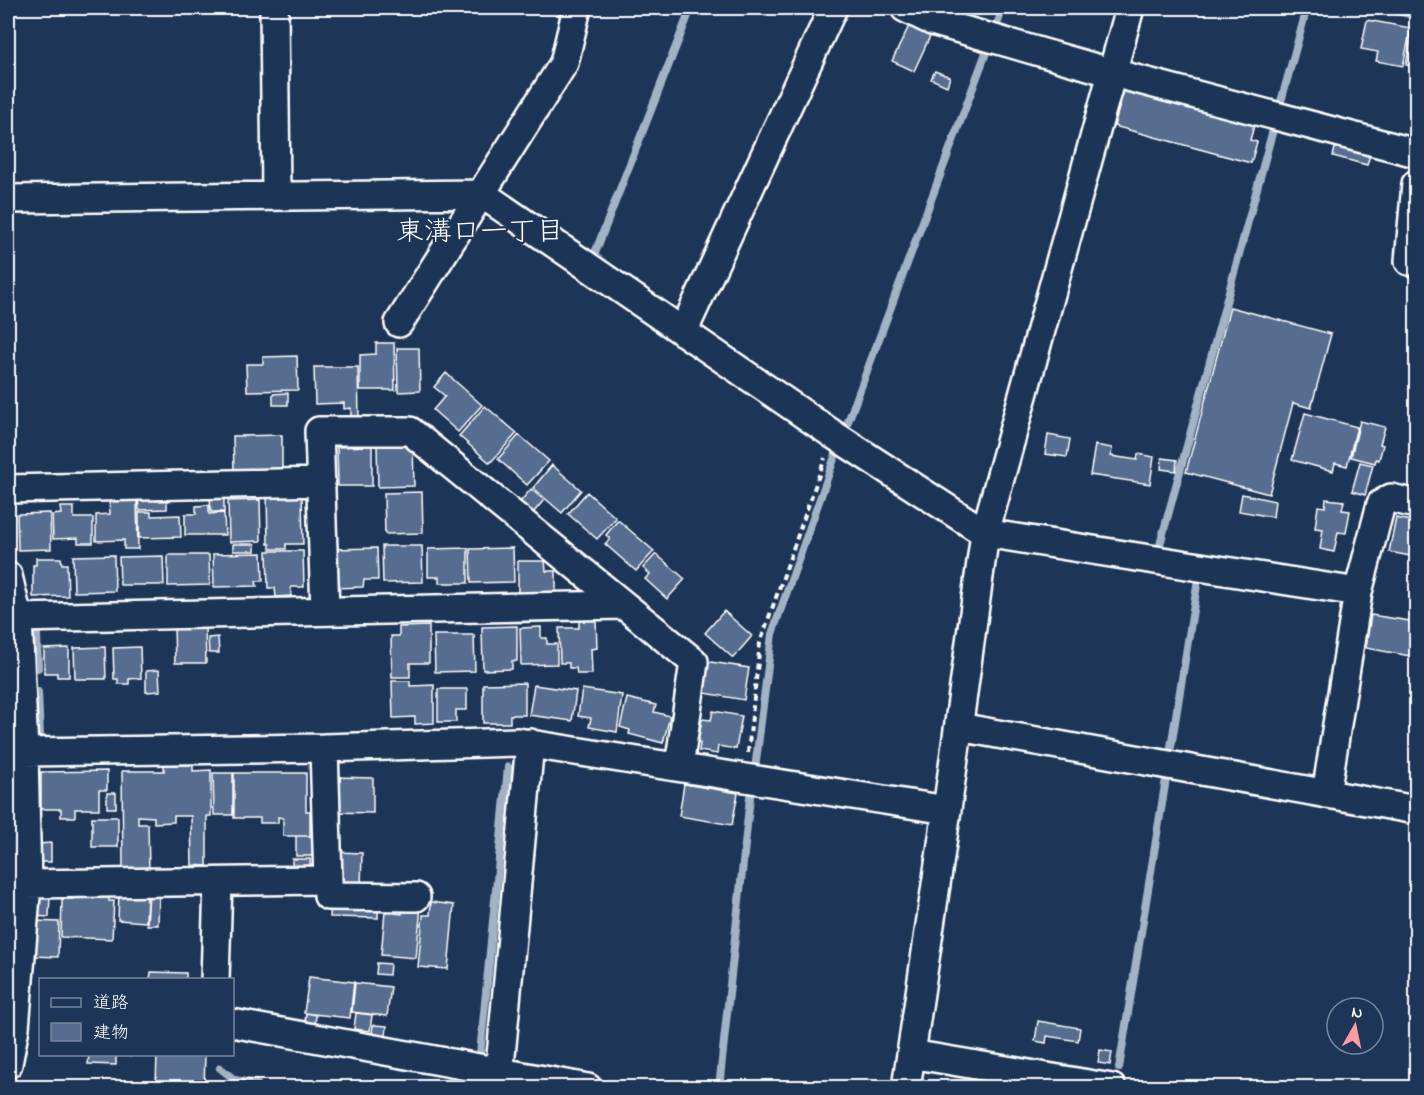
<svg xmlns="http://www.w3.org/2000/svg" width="1424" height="1095" font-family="'Indie Flower','Klee One',sans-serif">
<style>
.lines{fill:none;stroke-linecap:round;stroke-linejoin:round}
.stream{stroke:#a2b3c5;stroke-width:8}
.building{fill:#566d90;stroke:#fff;stroke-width:1.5}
.minor-casing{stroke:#fff;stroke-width:32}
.path{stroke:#fff;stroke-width:4;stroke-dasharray:6 4.5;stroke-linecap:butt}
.minor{stroke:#1d3557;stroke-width:27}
.labels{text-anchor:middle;stroke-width:4.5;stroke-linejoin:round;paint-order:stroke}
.neighbourhood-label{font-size:28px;fill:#fff;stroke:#1d3557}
</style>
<rect width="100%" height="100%" fill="#1d3557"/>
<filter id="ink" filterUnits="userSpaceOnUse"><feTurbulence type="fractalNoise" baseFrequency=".0167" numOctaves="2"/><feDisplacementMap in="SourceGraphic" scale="12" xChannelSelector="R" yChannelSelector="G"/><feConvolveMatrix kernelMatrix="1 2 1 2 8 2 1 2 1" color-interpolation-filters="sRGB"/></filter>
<g filter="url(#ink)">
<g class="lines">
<path class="stream" d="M 1385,8 L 1416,16
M 995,30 L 1003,8
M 1280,105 L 1307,8
M 595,253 L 691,8
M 846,427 L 987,50
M 1158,552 L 1274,126
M 37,634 L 38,668
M 38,692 L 40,737 L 47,744
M 1171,747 L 1198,579
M 755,769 L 772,634 L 839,445
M 479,1064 L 508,767
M 220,1068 L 235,1080 L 257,1084 L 257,1088
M 1119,1068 L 1166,779
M 478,1088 L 478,1086
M 719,1088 L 751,788"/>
</g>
<path class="building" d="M 1367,20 L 1411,28 L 1403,66 L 1376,61 L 1378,52 L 1361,49 Z
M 910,24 L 931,34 L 914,71 L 892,61 Z
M 1411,38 L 1416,39 L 1416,67 L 1406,65 Z
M 935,71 L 950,77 L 947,86 L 931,79 Z
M 1125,87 L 1255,122 L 1250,140 L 1257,142 L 1251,163 L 1114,126 Z
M 1337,141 L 1371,151 L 1367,165 L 1333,156 Z
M 1230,307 L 1331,334 L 1311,408 L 1293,403 L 1269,494 L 1186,472 Z
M 376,343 L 394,343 L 395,390 L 360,390 L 360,355 L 376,354 Z
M 397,348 L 419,348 L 420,391 L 398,392 Z
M 297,356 L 298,390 L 247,391 L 246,364 L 263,364 L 263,357 Z
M 314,367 L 358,367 L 359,419 L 351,419 L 351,408 L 344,409 L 344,403 L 315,404 Z
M 446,373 L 482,405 L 458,432 L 433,410 L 445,396 L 434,387 Z
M 288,393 L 288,405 L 273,405 L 273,394 Z
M 485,406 L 517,433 L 490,463 L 459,436 Z
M 1305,413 L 1357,427 L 1347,466 L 1335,463 L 1333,471 L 1292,460 Z
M 1360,421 L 1385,427 L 1380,444 L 1383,445 L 1379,460 L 1376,459 L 1375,463 L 1351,457 Z
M 282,435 L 282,471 L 234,472 L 233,436 Z
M 519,435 L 549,461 L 527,485 L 498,459 Z
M 1048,435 L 1070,439 L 1067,457 L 1045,454 Z
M 388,441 L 405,441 L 405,445 L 413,445 L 414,486 L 378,487 L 377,446 L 388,446 Z
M 1095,445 L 1112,448 L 1111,456 L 1137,460 L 1138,454 L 1154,457 L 1150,484 L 1090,475 Z
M 372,446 L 372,486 L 338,486 L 337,447 Z
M 1162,458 L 1177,460 L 1176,471 L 1161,469 Z
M 1360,462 L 1373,465 L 1365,495 L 1352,491 Z
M 552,465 L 581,490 L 562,513 L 533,488 Z
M 531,489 L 544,500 L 533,513 L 520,502 Z
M 422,492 L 423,533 L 385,534 L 384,493 Z
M 587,492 L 616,518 L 597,539 L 568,514 Z
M 302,494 L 303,544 L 286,544 L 286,549 L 270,549 L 270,544 L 268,544 L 267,495 Z
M 1242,494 L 1275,501 L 1273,517 L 1239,511 Z
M 138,496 L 156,496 L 156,501 L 167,500 L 167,509 L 139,510 Z
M 210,498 L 224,498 L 224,512 L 211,512 Z
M 137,499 L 138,549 L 124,549 L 124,540 L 96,541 L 96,515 L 110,514 L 109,500 Z
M 1326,499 L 1344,501 L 1342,510 L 1350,511 L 1346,533 L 1338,532 L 1334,552 L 1320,549 L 1323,529 L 1315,528 L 1318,506 L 1325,507 Z
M 260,500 L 261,541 L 229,542 L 228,501 Z
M 209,505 L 209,514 L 224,513 L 225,535 L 185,535 L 185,514 L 196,514 L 196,506 Z
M 60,507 L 74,507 L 74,518 L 93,518 L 93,543 L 78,543 L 78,538 L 53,539 L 52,515 L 61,514 Z
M 139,512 L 151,512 L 151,516 L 180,515 L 181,537 L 139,538 Z
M 50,513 L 51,549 L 18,550 L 17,514 Z
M 1396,518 L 1416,522 L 1416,557 L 1389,552 Z
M 618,520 L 654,551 L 636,571 L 605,544 L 610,539 L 606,535 Z
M 233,544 L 255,544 L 255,551 L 233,551 Z
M 382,546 L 422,546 L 423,582 L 383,583 Z
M 377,548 L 378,580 L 364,580 L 363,587 L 334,588 L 333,549 Z
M 468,548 L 468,583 L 439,583 L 439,577 L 428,577 L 428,549 Z
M 513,548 L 514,582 L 471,583 L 470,549 Z
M 267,551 L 303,551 L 304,587 L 291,587 L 291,596 L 276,597 L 275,588 L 268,588 Z
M 262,553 L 263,581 L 256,581 L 257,586 L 214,587 L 213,554 Z
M 656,554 L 685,579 L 667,599 L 645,579 L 650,574 L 643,568 Z
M 114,555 L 115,591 L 74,592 L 73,556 Z
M 168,555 L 209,555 L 210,585 L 168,586 Z
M 163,556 L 164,585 L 120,585 L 119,557 Z
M 36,558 L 61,558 L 62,564 L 67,564 L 68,596 L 33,597 L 33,565 L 36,565 Z
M 518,561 L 545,561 L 546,571 L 556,571 L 556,596 L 518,596 Z
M 724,611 L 752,636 L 733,658 L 705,633 Z
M 1371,615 L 1416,622 L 1416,657 L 1366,648 Z
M 579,620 L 596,620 L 597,648 L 591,649 L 592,674 L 577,674 L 576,668 L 569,668 L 569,663 L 560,663 L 559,628 L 579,628 Z
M 429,626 L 429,663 L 410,663 L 410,677 L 392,677 L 391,636 L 399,636 L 399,627 Z
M 517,626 L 517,661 L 512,661 L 512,669 L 483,670 L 482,627 Z
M 205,627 L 206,663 L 175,663 L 174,628 Z
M 541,627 L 541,638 L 547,638 L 547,644 L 557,644 L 557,664 L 521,665 L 520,628 Z
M 434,635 L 474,635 L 475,671 L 435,672 Z
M 218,637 L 219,653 L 209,653 L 208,638 Z
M 105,647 L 106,679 L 75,679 L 74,648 Z
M 140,647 L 141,678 L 129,679 L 129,684 L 118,684 L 118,679 L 114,679 L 113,648 Z
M 69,648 L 69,677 L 57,677 L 57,673 L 44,673 L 44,649 Z
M 704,661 L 749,668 L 744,700 L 699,692 Z
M 159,670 L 160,691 L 146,692 L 146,671 Z
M 392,681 L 410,681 L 410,686 L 434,685 L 434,723 L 415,724 L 415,717 L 393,718 Z
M 525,683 L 525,715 L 510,715 L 510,723 L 483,723 L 483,684 Z
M 534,685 L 576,691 L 572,721 L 529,715 Z
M 438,689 L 467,689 L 467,710 L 456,710 L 456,722 L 438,722 Z
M 582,689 L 622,695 L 617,732 L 589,727 L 591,718 L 578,716 Z
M 627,698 L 656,705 L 654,712 L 670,716 L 663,743 L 629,734 L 630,730 L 620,727 Z
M 713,711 L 742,716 L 736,749 L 718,746 L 717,754 L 699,751 L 700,743 L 698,743 L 702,719 L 711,720 Z
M 164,765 L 193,765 L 193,771 L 211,770 L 211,816 L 207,816 L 207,866 L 192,865 L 191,816 L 174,816 L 174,822 L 154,823 L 154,817 L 138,816 L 138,824 L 148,824 L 149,870 L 123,870 L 122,771 L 164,771 Z
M 107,771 L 107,790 L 99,790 L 99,809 L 75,809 L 75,817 L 61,817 L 61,809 L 41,809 L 41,772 Z
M 213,773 L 233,773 L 233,815 L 214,815 Z
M 234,773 L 306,773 L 306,811 L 310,811 L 310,836 L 283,836 L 283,818 L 278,817 L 278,823 L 260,823 L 260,818 L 234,818 Z
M 334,777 L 373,778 L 373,813 L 334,812 Z
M 684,784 L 738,793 L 732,825 L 679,816 Z
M 107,793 L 116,793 L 116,808 L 107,808 Z
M 92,817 L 118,817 L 118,847 L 92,847 Z
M 296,836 L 315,836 L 315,856 L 296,856 Z
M 51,843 L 51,862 L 38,862 L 38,844 Z
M 336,852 L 362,853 L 361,887 L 335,887 Z
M 292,859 L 310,859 L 310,872 L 292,872 Z
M 119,892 L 147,893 L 146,922 L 118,920 Z
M 149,893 L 159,893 L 158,925 L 147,925 Z
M 34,895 L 50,895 L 49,917 L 33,916 Z
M 74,895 L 109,897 L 109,901 L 114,901 L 112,939 L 61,937 L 62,899 L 73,899 Z
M 331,902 L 378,903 L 378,918 L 330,917 Z
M 431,902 L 454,905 L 448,969 L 418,967 L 423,915 L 430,915 Z
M 403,904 L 421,906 L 416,958 L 381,955 L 385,912 L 402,914 Z
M 33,921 L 59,922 L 58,957 L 31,956 Z
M 377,963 L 390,964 L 389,975 L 376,974 Z
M 151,972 L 186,973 L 186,980 L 150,980 Z
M 309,977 L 354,982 L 350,1018 L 304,1013 Z
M 355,983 L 391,987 L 387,1016 L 352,1012 Z
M 306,1013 L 316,1015 L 314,1033 L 304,1032 Z
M 356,1013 L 372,1015 L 370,1031 L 354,1029 Z
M 1038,1021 L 1080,1028 L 1078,1041 L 1047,1036 L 1046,1043 L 1035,1041 Z
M 373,1025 L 387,1026 L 385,1045 L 371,1043 Z
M 1100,1050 L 1112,1052 L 1110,1065 L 1098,1063 Z
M 81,1054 L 131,1054 L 131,1056 L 116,1056 L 116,1065 L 88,1064 L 89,1055 Z
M 157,1054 L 205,1054 L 204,1087 L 156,1085 Z
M 45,1081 L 78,1086 L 77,1088 L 44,1088 Z"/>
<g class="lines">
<g class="minor-casing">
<path id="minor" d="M 274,8 L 276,195
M 905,8 L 932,21 L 1113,73 L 1416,153
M 8,199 L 482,194 L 834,435 L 985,533 L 1358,592
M 1409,261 L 1416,184
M 399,323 L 564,63 L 577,8
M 683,332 L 833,8
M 8,489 L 321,482
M 8,576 L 18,618 L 24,752 L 27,884 L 15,1028 L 8,1064
M 325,611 L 319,431 L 410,431 L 694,662 L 679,767
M 18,618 L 623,605
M 959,727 L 1416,810
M 8,748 L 24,752 L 324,748 L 518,742 L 947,810
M 1326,794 L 1358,592 L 1381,504 L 1391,498 L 1416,504
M 328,880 L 328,896 L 416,897
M 27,884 L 328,880 L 324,748
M 215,980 L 218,882
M 232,1023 L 588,1088
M 911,1054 L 1112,1088
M 498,1088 L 530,743
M 906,1088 L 947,810 L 985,533 L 1130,8"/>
</g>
<path class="path" d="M 748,753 L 760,643 L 825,458"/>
<use href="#minor" class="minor"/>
</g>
</g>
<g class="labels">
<g class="neighbourhood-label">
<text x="480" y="240">東溝口一丁目</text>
</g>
</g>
<rect width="1424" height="1095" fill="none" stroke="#1d3557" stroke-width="30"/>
<rect x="15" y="15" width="1394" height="1065" fill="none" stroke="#fff" stroke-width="2" filter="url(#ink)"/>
<rect x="39" y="978" width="195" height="78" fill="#1d3557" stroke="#77869a" stroke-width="1.5"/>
<rect x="51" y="998" width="30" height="9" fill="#1d3557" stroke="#77869a" stroke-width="1.5"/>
<text x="93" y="1008" font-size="18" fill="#ffffff">道路</text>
<rect x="51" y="1023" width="30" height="18" fill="#566d90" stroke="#77869a" stroke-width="1.5"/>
<text x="93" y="1038" font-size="18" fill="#ffffff">建物</text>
<g transform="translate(1355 1026) rotate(9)"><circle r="28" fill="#1d3557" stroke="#77869a" stroke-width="1.5"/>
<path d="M0-4.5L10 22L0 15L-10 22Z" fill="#ff9aa2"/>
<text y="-9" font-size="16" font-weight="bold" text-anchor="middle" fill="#ffffff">N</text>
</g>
</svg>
